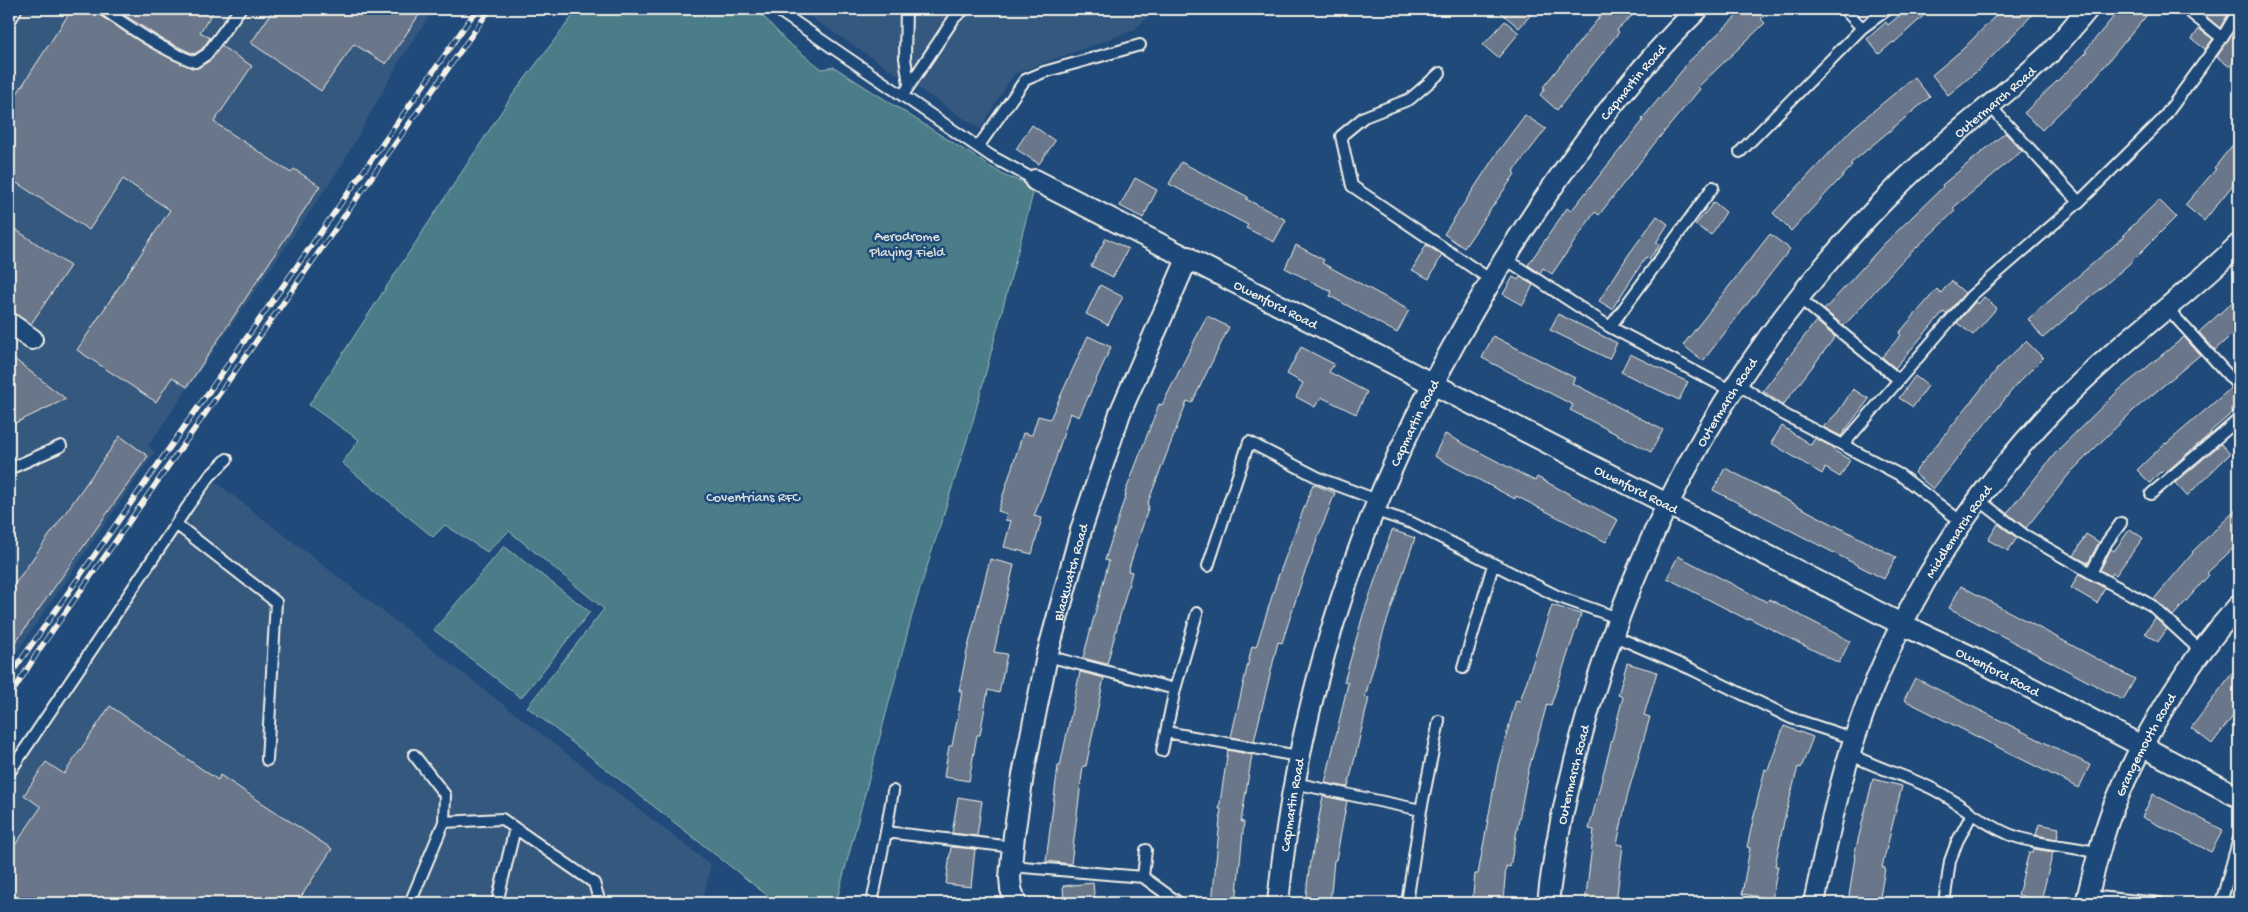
<svg xmlns="http://www.w3.org/2000/svg" width="2248" height="912" font-family="'Gochi Hand',sans-serif">
<style>
.built{fill:#36587f}
.green{fill:#4c7d88;stroke:#a0b7b8}
.building{fill:#6b778a;stroke:#f4f1e8}
.lines{fill:none;stroke-linecap:round;stroke-linejoin:round}
.lane-casing{stroke:#f4f1e8;stroke-width:14}
.street-casing{stroke:#f4f1e8;stroke-width:24}
.lane{stroke:#1f4a7a;stroke-width:10}
.street{stroke:#1f4a7a;stroke-width:20}
.rail-casing{stroke:#f4f1e8;stroke-width:5.5}
.rail{stroke:#1f4a7a;stroke-width:4;stroke-dasharray:11;stroke-linecap:butt}
.labels{text-anchor:middle;stroke-width:5;stroke-linejoin:round;paint-order:stroke}
.street-label{font-size:14px;fill:#f4f1e8;stroke:#1f4a7a}
.park-label{font-size:14px;fill:#dbe0da;stroke:#1f4a7a}
</style>
<rect width="100%" height="100%" fill="#1f4a7a"/>
<filter id="ink" filterUnits="userSpaceOnUse"><feTurbulence type="fractalNoise" baseFrequency=".02" numOctaves="2"/><feDisplacementMap in="SourceGraphic" scale="10" xChannelSelector="R" yChannelSelector="G"/><feConvolveMatrix kernelMatrix="1 2 1 2 8 2 1 2 1" color-interpolation-filters="sRGB"/></filter>
<g filter="url(#ink)">
<path class="built" d="M 9,9 L 434,9 L 399,62 L 340,168 L 148,446 L 155,452 L 9,663 Z
M 798,9 L 1156,9 L 1134,30 L 1014,74 L 980,129 Z
M 209,477 L 711,865 L 702,903 L 9,903 L 9,771 Z
M 2239,837 L 2239,903 L 2214,903 L 2229,861 Z"/>
<path class="green" d="M 578,9 L 751,9 L 765,18 L 786,41 L 822,69 L 834,67 L 1005,176 L 1035,186 L 973,421 L 914,608 L 836,903 L 777,903 L 527,707 L 604,609 L 509,531 L 487,552 L 445,525 L 433,537 L 342,463 L 359,440 L 309,405 L 511,97 Z
M 504,546 L 590,612 L 521,698 L 434,630 Z"/>
<path class="building" d="M 72,9 L 96,9 L 99,15 L 144,44 L 192,68 L 198,68 L 211,60 L 221,46 L 252,66 L 214,122 L 291,173 L 294,169 L 320,186 L 187,387 L 172,377 L 156,402 L 77,350 L 170,210 L 123,179 L 89,230 L 9,178 L 9,106 Z
M 115,9 L 215,9 L 200,32 L 210,38 L 202,49 L 194,54 L 162,39 Z
M 274,9 L 423,9 L 386,64 L 354,44 L 321,91 L 251,43 Z
M 1497,9 L 1536,9 L 1519,28 Z
M 1606,9 L 1639,9 L 1617,30 L 1619,32 L 1557,110 L 1540,95 L 1545,88 L 1543,87 Z
M 1744,9 L 1772,9 L 1761,19 L 1765,23 L 1698,87 L 1700,89 L 1654,144 L 1599,215 L 1595,212 L 1552,274 L 1543,268 L 1540,273 L 1528,265 L 1567,208 L 1571,211 L 1643,121 L 1642,119 L 1685,67 L 1684,66 Z
M 1907,9 L 1931,9 L 1894,43 L 1893,42 L 1879,54 L 1867,39 L 1886,22 L 1888,25 Z
M 2002,9 L 2038,9 L 1981,68 L 1948,95 L 1932,75 L 1964,48 Z
M 2120,9 L 2152,9 L 2092,81 L 2042,130 L 2024,113 L 2087,52 L 2085,51 Z
M 2213,9 L 2231,9 L 2220,28 L 2207,17 Z
M 1505,21 L 1519,33 L 1498,58 L 1483,45 Z
M 2239,22 L 2239,51 L 2230,67 L 2217,57 Z
M 2199,29 L 2213,39 L 2205,49 L 2192,39 Z
M 1914,77 L 1930,97 L 1850,164 L 1852,166 L 1791,231 L 1773,213 L 1853,128 Z
M 1525,115 L 1546,129 L 1513,172 L 1515,174 L 1464,248 L 1444,234 L 1499,150 Z
M 1032,125 L 1055,141 L 1039,164 L 1016,149 Z
M 2005,133 L 2022,151 L 1953,208 L 1955,211 L 1898,265 L 1844,326 L 1824,310 L 1884,244 L 1943,187 L 1942,185 Z
M 2239,137 L 2239,177 L 2204,221 L 2185,205 L 2216,169 L 2214,168 Z
M 1181,162 L 1248,197 L 1246,199 L 1286,220 L 1274,242 L 1246,228 L 1248,225 L 1169,184 Z
M 1135,178 L 1157,190 L 1143,218 L 1120,206 Z
M 2159,200 L 2176,217 L 2128,265 L 2043,338 L 2028,319 L 2125,236 L 2123,235 Z
M 1714,202 L 1726,212 L 1711,235 L 1695,225 Z
M 1657,216 L 1668,224 L 1656,243 L 1660,245 L 1649,259 L 1646,257 L 1612,309 L 1599,301 L 1629,254 Z
M 9,225 L 70,266 L 31,324 L 9,310 Z
M 1770,234 L 1790,249 L 1703,361 L 1683,345 Z
M 1106,238 L 1128,249 L 1113,277 L 1091,266 Z
M 1296,245 L 1324,260 L 1322,263 L 1409,310 L 1397,333 L 1330,296 L 1332,292 L 1285,268 Z
M 1426,245 L 1442,255 L 1429,279 L 1412,270 Z
M 1513,277 L 1518,280 L 1520,277 L 1533,285 L 1523,305 L 1503,294 Z
M 1951,281 L 1965,293 L 1946,314 L 1943,312 L 1895,368 L 1882,357 L 1901,335 L 1899,333 L 1937,289 L 1941,293 Z
M 1100,285 L 1123,297 L 1108,325 L 1086,314 Z
M 2239,296 L 2239,328 L 2215,350 L 2199,332 Z
M 1984,297 L 1997,308 L 1973,335 L 1957,323 L 1975,302 L 1978,304 Z
M 1558,314 L 1617,343 L 1609,359 L 1550,330 Z
M 1207,316 L 1229,327 L 1192,403 L 1187,401 L 1147,505 L 1149,506 L 1128,571 L 1132,572 L 1107,664 L 1083,658 L 1109,561 L 1105,560 L 1126,494 L 1125,493 L 1159,404 L 1162,405 Z
M 1816,321 L 1835,337 L 1783,405 L 1763,391 Z
M 1088,336 L 1111,347 L 1079,417 L 1070,413 L 1055,461 L 1034,516 L 1042,518 L 1032,554 L 1004,547 L 1011,521 L 1005,520 L 1007,514 L 998,511 L 1023,433 L 1032,435 L 1038,416 L 1050,419 Z
M 1493,336 L 1575,378 L 1572,383 L 1663,430 L 1651,452 L 1570,410 L 1573,405 L 1482,358 Z
M 2184,337 L 2200,355 L 2134,410 L 2103,440 L 2070,473 L 2026,528 L 2007,513 L 2058,450 L 2119,390 Z
M 2026,341 L 2043,358 L 2017,384 L 1933,489 L 1914,473 L 1998,368 Z
M 1301,347 L 1334,364 L 1329,372 L 1367,392 L 1356,414 L 1321,397 L 1315,407 L 1296,397 L 1303,383 L 1287,374 Z
M 1630,354 L 1688,382 L 1679,400 L 1621,372 Z
M 9,355 L 66,399 L 9,426 Z
M 1915,376 L 1928,386 L 1913,407 L 1899,398 Z
M 2231,388 L 2239,394 L 2239,402 L 2231,409 L 2233,412 L 2210,432 L 2211,433 L 2166,472 L 2164,470 L 2161,473 L 2160,472 L 2150,483 L 2137,470 L 2165,443 L 2166,444 Z
M 1853,389 L 1869,399 L 1841,436 L 1823,427 L 1838,412 Z
M 1782,426 L 1811,445 L 1815,438 L 1834,448 L 1833,450 L 1850,460 L 1840,477 L 1825,468 L 1822,474 L 1771,443 Z
M 1445,434 L 1535,481 L 1537,477 L 1618,520 L 1606,542 L 1516,496 L 1515,499 L 1434,456 Z
M 120,436 L 148,456 L 9,651 L 9,592 Z
M 2221,444 L 2230,454 L 2187,496 L 2175,483 Z
M 1725,468 L 1896,557 L 1884,579 L 1713,490 Z
M 1313,484 L 1335,493 L 1303,577 L 1282,643 L 1278,642 L 1254,741 L 1231,737 L 1252,646 L 1256,647 L 1278,577 Z
M 2239,507 L 2239,543 L 2207,573 L 2209,575 L 2173,616 L 2154,599 L 2193,553 L 2192,552 Z
M 1998,524 L 2017,538 L 2008,551 L 1988,540 Z
M 2130,529 L 2143,538 L 2126,561 L 2116,575 L 2113,573 L 2111,576 L 2100,570 L 2111,549 L 2114,551 Z
M 1392,530 L 1415,538 L 1384,630 L 1365,697 L 1369,698 L 1348,787 L 1325,783 L 1348,683 L 1344,682 L 1363,615 Z
M 2086,534 L 2099,542 L 2088,563 L 2074,556 Z
M 1678,556 L 1767,602 L 1769,599 L 1850,641 L 1839,663 L 1749,618 L 1748,620 L 1667,578 Z
M 990,559 L 1014,565 L 994,652 L 1007,654 L 999,693 L 988,690 L 980,735 L 977,735 L 969,781 L 944,777 L 949,746 L 952,746 L 958,715 L 962,691 L 959,691 L 967,651 Z
M 2079,574 L 2105,588 L 2097,603 L 2071,588 Z
M 1961,586 L 2135,679 L 2123,700 L 1949,608 Z
M 1552,605 L 1581,614 L 1551,705 L 1547,704 L 1528,772 L 1510,867 L 1506,866 L 1503,903 L 1472,903 L 1475,874 L 1478,874 L 1498,765 L 1516,700 L 1520,701 Z
M 2155,618 L 2167,629 L 2158,642 L 2145,633 Z
M 1627,663 L 1657,672 L 1644,715 L 1650,717 L 1628,793 L 1617,844 L 1623,845 L 1616,903 L 1585,903 L 1594,830 L 1589,829 L 1623,697 L 1618,695 Z
M 2239,664 L 2239,708 L 2212,744 L 2191,728 Z
M 1080,672 L 1104,678 L 1086,766 L 1083,766 L 1071,864 L 1046,861 L 1058,766 L 1060,766 Z
M 1915,678 L 2090,765 L 2079,788 L 1904,700 Z
M 110,706 L 218,780 L 220,775 L 332,849 L 297,903 L 9,903 L 9,854 L 41,807 L 24,795 L 46,762 L 64,774 Z
M 1784,726 L 1813,737 L 1801,768 L 1798,767 L 1784,821 L 1775,866 L 1778,866 L 1772,899 L 1742,894 L 1750,848 L 1747,847 L 1757,802 L 1765,769 L 1768,770 Z
M 1228,750 L 1252,755 L 1241,822 L 1244,822 L 1236,903 L 1212,903 L 1221,809 L 1219,809 Z
M 1873,779 L 1902,786 L 1882,867 L 1885,868 L 1879,903 L 1848,903 L 1855,856 L 1854,856 Z
M 2153,794 L 2223,830 L 2211,852 L 2142,817 Z
M 1323,796 L 1347,801 L 1336,860 L 1334,860 L 1330,903 L 1305,903 L 1310,861 L 1311,861 Z
M 958,797 L 982,801 L 977,836 L 952,833 Z
M 2039,824 L 2059,828 L 2057,839 L 2036,835 Z
M 951,847 L 975,849 L 971,887 L 946,884 Z
M 2034,849 L 2053,852 L 2041,901 L 2018,895 L 2029,852 L 2033,852 Z
M 1093,883 L 1095,903 L 1064,903 L 1063,886 Z"/>
<g class="lines">
<g class="lane-casing">
<path id="lane" d="M 103,9 C 132,29 162,50 195,62 L 207,54 L 240,9
M 776,9 L 991,156 L 1035,180
M 906,9 L 905,58 L 909,84
M 1844,9 L 1862,28
M 2186,9 L 2222,38 L 2239,9
M 1440,73 L 1410,99 L 1364,117 L 1341,136 L 1352,186 L 1491,280
M 903,95 L 955,17 L 965,9
M 1990,106 L 2079,202
M 978,147 L 1025,80 L 1044,72 L 1140,45
M 1740,152 L 1862,28 L 1888,9
M 1713,187 L 1610,327 L 1732,391
M 1504,258 L 1610,327
M 1799,298 L 1899,380
M 2168,309 L 2239,387
M 1737,383 L 1783,414 L 1843,445
M 9,469 L 61,446
M 2151,494 L 2239,419
M 1979,500 L 2023,534 L 2091,573
M 1373,510 L 1412,523 L 1559,597 L 1618,618
M 1963,523 L 1900,475 L 1843,445 L 1971,296 L 2079,202 L 2162,120 L 2222,38
M 2121,523 L 2107,542 L 2091,573 L 2151,605 L 2202,652
M 176,524 L 276,602 L 267,760
M 1208,566 L 1249,442 L 1321,479 L 1377,500
M 1612,635 L 1691,669 L 1791,718 L 1855,739
M 1047,656 L 1175,689 L 1197,613
M 1463,668 L 1493,565
M 1166,732 L 1298,756
M 1162,751 L 1175,689
M 1850,754 C 1878,769 1908,776 1935,790 C 1961,804 1983,824 2011,835 C 2039,846 2069,845 2098,853
M 9,773 L 188,506 L 209,477 L 227,459
M 1294,783 L 1421,810 L 1407,903
M 1421,810 L 1439,721
M 444,822 L 502,819 L 594,883 L 600,903
M 886,832 L 893,791
M 1011,866 L 1143,877 L 1146,850
M 1143,877 L 1179,903
M 2088,896 L 2159,903
M 410,903 L 444,822 L 445,795 L 414,755
M 497,903 L 515,828
M 872,903 L 886,832 L 1013,847
M 1944,903 L 1950,861 L 1957,842 L 1972,814
M 2221,903 L 2239,838"/>
</g>
<g class="street-casing">
<g id="street">
<path d="M 9,13 L 11,9"/>
<path id="s1" d="M 1035,180 L 1901,624 L 1970,656 L 2239,797"/>
<path d="M 9,323 L 32,339"/>
<path id="s2" d="M 1016,903 L 1011,889 L 1010,877 L 1014,835 L 1023,775 L 1047,656 L 1082,527 L 1120,413 L 1188,257"/>
<path id="s3" d="M 1278,903 C 1302,644 1394,420 1540,205 C 1587,136 1638,67 1698,9"/>
<path id="s4" d="M 1548,903 C 1554,846 1567,790 1582,734 C 1639,520 1742,342 1899,185 C 1946,138 2001,99 2049,54 C 2063,40 2075,24 2088,9"/>
<path id="s5" d="M 1814,903 C 1826,846 1837,790 1856,734 C 1897,611 1970,495 2060,403 C 2116,345 2182,300 2239,244"/>
<path id="s6" d="M 2086,903 C 2094,871 2101,839 2113,808 C 2143,735 2187,663 2239,605"/>
</g>
</g>
<use href="#lane" class="lane"/>
<use href="#street" class="street"/>
<g class="rail-casing">
<path id="rail" d="M 9,677 L 477,9
M 9,698 L 41,647 L 490,9"/>
</g>
<use href="#rail" class="rail"/>
</g>
</g>
<g class="labels">
<g class="street-label">
<text dy="5" stroke="none"><textPath href="#s3" startOffset="908">Capmartin Road</textPath></text>
<text dy="5" stroke="none"><textPath href="#s4" startOffset="941">Outermarch Road</textPath></text>
<text dy="5" stroke="none"><textPath href="#s1" startOffset="271">Owenford Road</textPath></text>
<text dy="5" stroke="none"><textPath href="#s4" startOffset="536">Outermarch Road</textPath></text>
<text dy="5" stroke="none"><textPath href="#s3" startOffset="502">Capmartin Road</textPath></text>
<text dy="5" stroke="none"><textPath href="#s1" startOffset="676">Owenford Road</textPath></text>
<text dy="5" stroke="none"><textPath href="#s5" startOffset="402">Middlemarch Road</textPath></text>
<text dy="5" stroke="none"><textPath href="#s2" startOffset="338">Blackwatch Road</textPath></text>
<text dy="5" stroke="none"><textPath href="#s1" startOffset="1081">Owenford Road</textPath></text>
<text dy="5" stroke="none"><textPath href="#s6" startOffset="170">Grangemouth Road</textPath></text>
<text dy="5" stroke="none"><textPath href="#s4" startOffset="131">Outermarch Road</textPath></text>
<text dy="5" stroke="none"><textPath href="#s3" startOffset="99">Capmartin Road</textPath></text>
</g>
<g class="park-label">
<text x="907" y="240">Aerodrome<tspan x="907" dy="16">Playing Field</tspan></text>
<text x="753" y="501">Coventrians RFC</text>
</g>
</g>
<rect width="2248" height="912" fill="none" stroke="#1f4a7a" stroke-width="30"/>
<rect x="15" y="15" width="2218" height="882" fill="none" stroke="#f4f1e8" stroke-width="2" filter="url(#ink)"/>
</svg>
